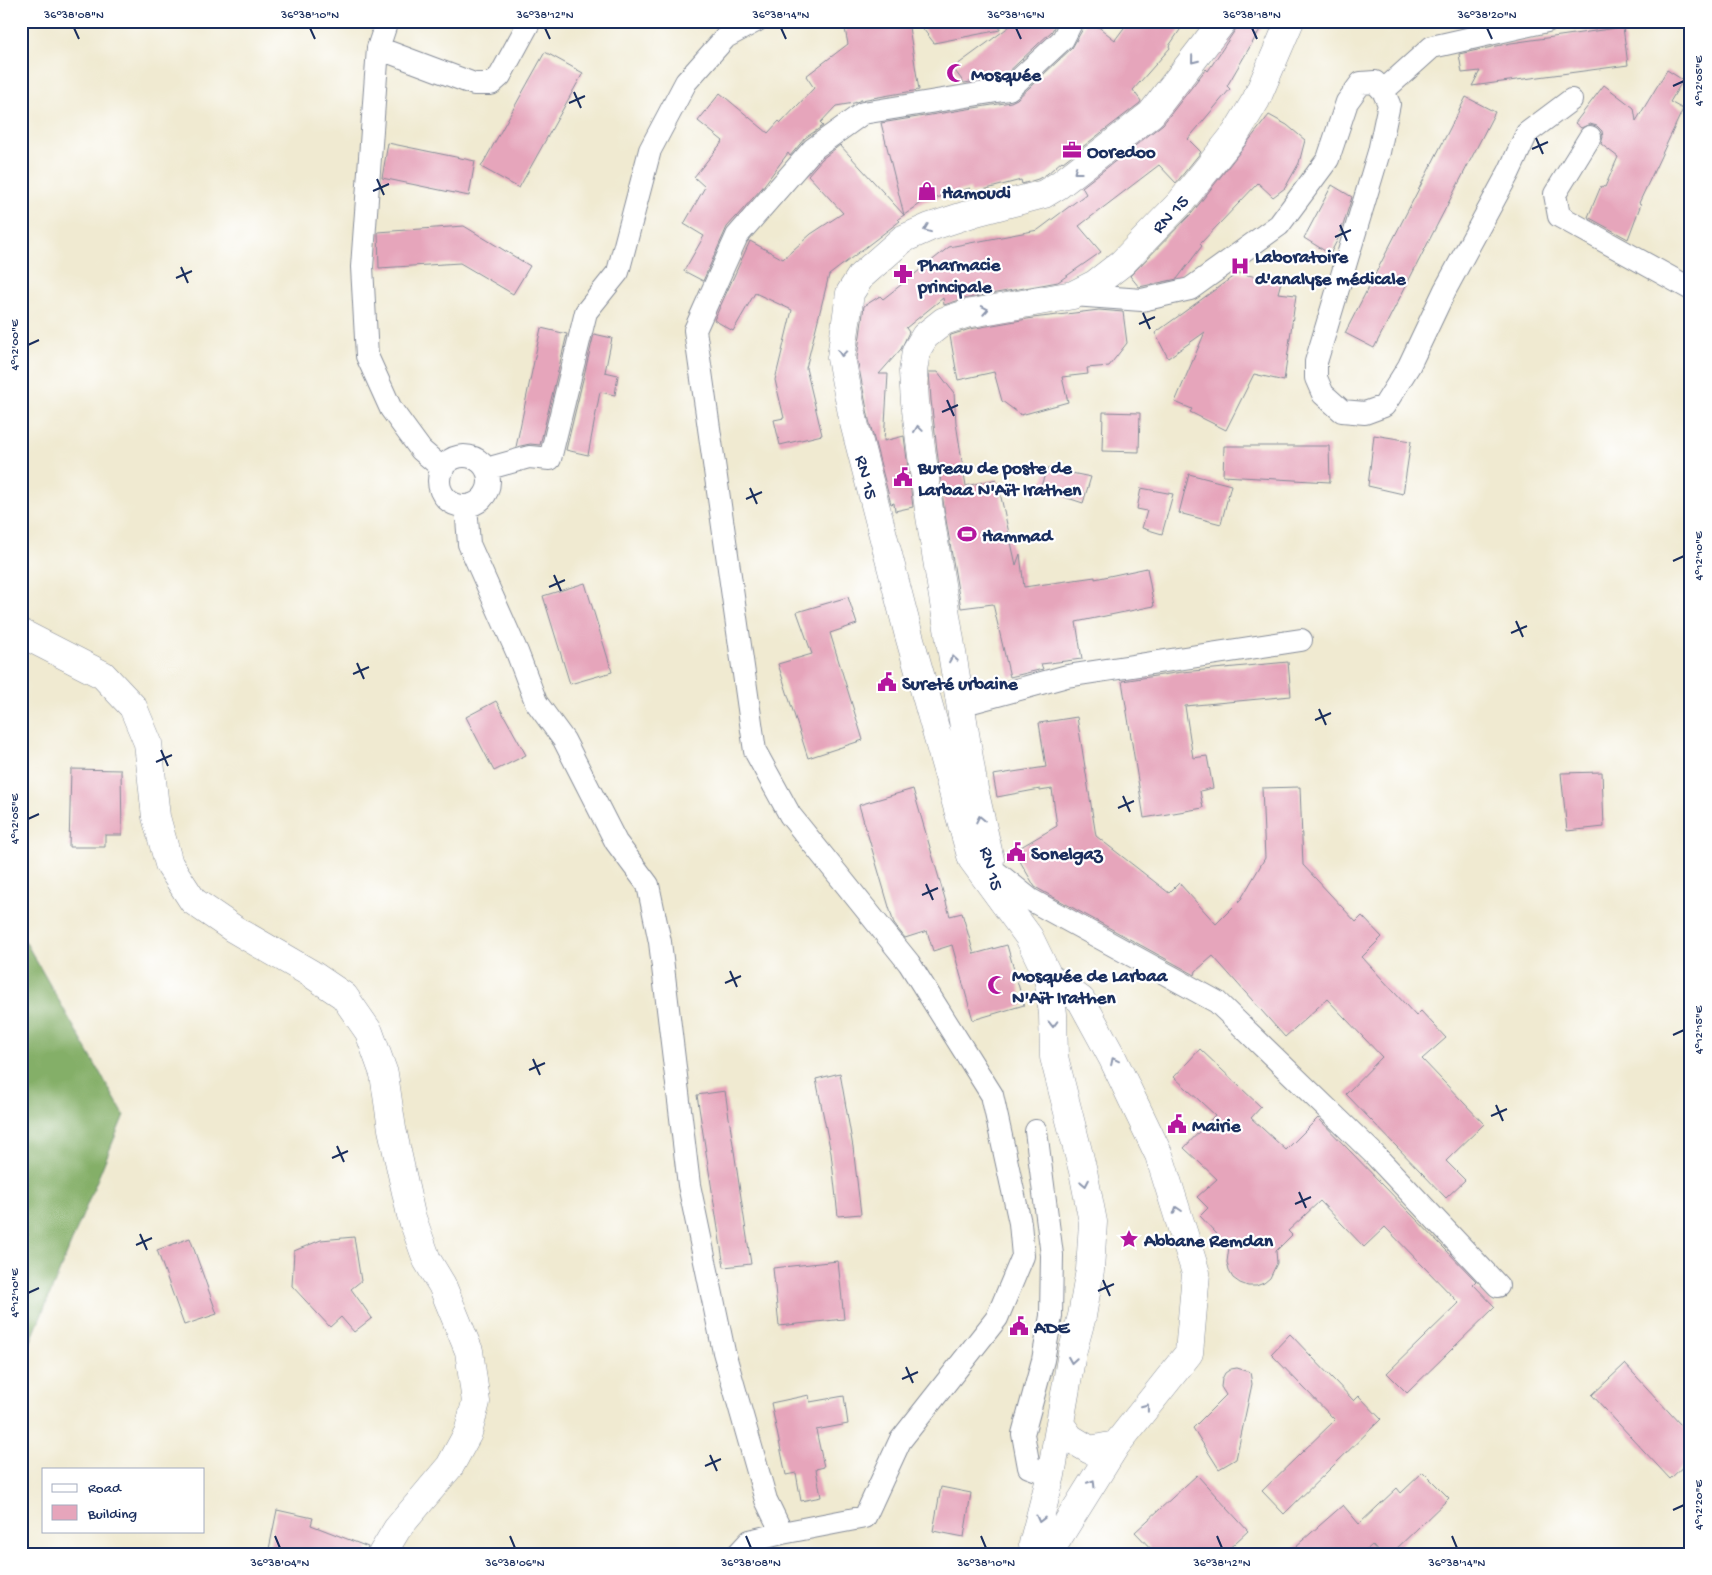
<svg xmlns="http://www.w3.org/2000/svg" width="1712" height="1575" font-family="'Gochi Hand',sans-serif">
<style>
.forest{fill:#84af67;stroke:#506f62}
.building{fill:#e6a5bb}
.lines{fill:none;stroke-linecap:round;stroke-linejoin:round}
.minor-casing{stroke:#868c98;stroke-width:24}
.secondary-casing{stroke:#868c98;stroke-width:29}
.primary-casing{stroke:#868c98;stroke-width:29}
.minor{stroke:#fff;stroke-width:22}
.secondary{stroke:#fff;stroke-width:28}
.primary{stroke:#fff;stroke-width:28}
.oneway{stroke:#8d97ae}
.ticks{fill:none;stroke:#1b2f5e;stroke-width:2}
.labels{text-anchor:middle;stroke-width:4.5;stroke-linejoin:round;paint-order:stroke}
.poi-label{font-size:19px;font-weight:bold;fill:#1b2f5e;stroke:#fff;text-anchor:start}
.street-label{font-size:19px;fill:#1b2f5e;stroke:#fff}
.neatline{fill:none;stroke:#1b2f5e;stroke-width:2}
.ticks-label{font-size:12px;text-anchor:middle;fill:#1b2f5e}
</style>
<rect width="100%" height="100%" fill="#fff"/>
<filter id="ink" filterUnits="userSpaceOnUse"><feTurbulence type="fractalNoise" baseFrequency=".02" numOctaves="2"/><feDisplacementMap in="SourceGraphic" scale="10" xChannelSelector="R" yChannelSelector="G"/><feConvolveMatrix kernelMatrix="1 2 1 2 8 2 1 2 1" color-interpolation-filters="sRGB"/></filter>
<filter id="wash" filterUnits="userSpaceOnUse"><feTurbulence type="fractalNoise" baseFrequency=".0096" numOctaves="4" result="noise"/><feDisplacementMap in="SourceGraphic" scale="20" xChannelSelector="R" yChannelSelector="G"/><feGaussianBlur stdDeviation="1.12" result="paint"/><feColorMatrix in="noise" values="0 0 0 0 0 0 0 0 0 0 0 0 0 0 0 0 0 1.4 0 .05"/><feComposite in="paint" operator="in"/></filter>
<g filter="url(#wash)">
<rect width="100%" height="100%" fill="#f0ead1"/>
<path class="forest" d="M 21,934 L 124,1115 L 21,1365 Z"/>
<g id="blocks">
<path class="building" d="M 897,21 L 908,21 L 919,90 L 861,100 L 854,103 L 836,106 L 820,123 L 823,126 L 805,138 L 790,156 L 788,153 L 762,188 L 727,227 L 703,281 L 684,271 L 704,236 L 684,224 L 705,187 L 694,177 L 723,141 L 698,121 L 720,93 L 768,133 L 779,121 L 781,123 L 814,88 L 806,76 L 848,44 L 845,29 Z
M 917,21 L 999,21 L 1000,30 L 934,43 Z
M 1017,21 L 1057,21 L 1052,31 L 1003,77 L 964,83 L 953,68 Z
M 1085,21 L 1091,21 L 1115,40 L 1129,21 L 1186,21 L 1169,46 L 1170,48 L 1133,90 L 1141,101 L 1140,103 L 1063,162 L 1062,161 L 1047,174 L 1038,179 L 1022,184 L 1021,180 L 971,193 L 970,188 L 923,202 L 904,215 L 881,123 L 1011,102 L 1017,99 L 1072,48 L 1084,27 Z
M 1241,21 L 1265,21 L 1227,86 L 1230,89 L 1188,139 L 1201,152 L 1176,183 L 1159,165 L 1079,226 L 1101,252 L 1058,282 L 963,299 L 944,305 L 943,298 L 906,328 L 909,332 L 901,349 L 879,374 L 888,374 L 884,441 L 904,436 L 913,507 L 895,511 L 894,503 L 891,504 L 869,420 L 857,358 L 864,306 L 880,296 L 883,299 L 949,247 L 1038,230 L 1086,194 L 1082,187 L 1163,124 L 1206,69 L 1208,71 Z
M 1623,27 L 1628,65 L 1472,86 L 1480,71 L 1462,73 L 1459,54 L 1511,43 Z
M 545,52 L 583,73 L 519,188 L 481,167 Z
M 1667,70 L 1683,80 L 1670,102 L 1683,109 L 1639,203 L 1641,204 L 1628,239 L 1588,217 L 1601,186 L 1605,187 L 1618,157 L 1601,144 L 1603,137 L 1602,131 L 1597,126 L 1590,124 L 1581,128 L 1575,123 L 1604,85 L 1634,108 L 1636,121 Z
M 1466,97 L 1495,112 L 1374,348 L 1345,333 Z
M 1269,115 L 1287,125 L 1305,140 L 1299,163 L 1285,188 L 1273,197 L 1258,183 L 1200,244 L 1202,246 L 1177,279 L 1139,287 L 1130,276 L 1192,213 Z
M 388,143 L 475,161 L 469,196 L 382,178 Z
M 840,145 L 904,215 L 898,219 L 900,221 L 829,275 L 806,368 L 822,435 L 780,445 L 774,420 L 784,418 L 775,380 L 792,310 L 755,293 L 733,331 L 714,320 L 750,241 L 783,259 L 811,234 L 843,213 L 808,175 L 822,159 Z
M 1332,185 L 1352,197 L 1340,235 L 1330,254 L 1304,238 Z
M 464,226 L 530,266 L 513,294 L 460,263 L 379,268 L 378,232 Z
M 1238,273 L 1281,282 L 1278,293 L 1296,295 L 1284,381 L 1254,374 L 1226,430 L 1190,412 L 1192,409 L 1175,402 L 1205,332 L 1168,358 L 1155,333 Z
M 1099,310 L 1123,312 L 1127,343 L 1109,366 L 1087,368 L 1088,374 L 1062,377 L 1068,402 L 1021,415 L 1002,401 L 994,372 L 958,380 L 950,336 L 951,335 L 970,329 L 1033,318 Z
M 541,328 L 567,334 L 540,445 L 530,444 L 516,447 Z
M 594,334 L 612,338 L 605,372 L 618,375 L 615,395 L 600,392 L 588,455 L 566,450 Z
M 929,372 L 938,372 L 954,393 L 956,423 L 966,486 L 997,479 L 1016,565 L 1020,554 L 1024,587 L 1095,577 L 1095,579 L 1147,568 L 1154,606 L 1076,622 L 1082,659 L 1041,664 L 1043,669 L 1010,677 L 993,604 L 961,608 L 944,508 L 931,400 Z
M 1103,412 L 1140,413 L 1139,452 L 1102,451 Z
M 1374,435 L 1411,441 L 1403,494 L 1368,486 Z
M 1224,446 L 1329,446 L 1330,482 L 1223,476 Z
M 1047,468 L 1091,477 L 1083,503 L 1040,489 Z
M 1189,474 L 1231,485 L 1221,524 L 1179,513 Z
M 1141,488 L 1173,494 L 1162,534 L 1142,528 L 1147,511 L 1137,509 Z
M 585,583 L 612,672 L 570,684 L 543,596 Z
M 848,597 L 857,624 L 830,633 L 863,740 L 808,758 L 778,664 L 812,654 L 797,612 Z
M 1288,662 L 1291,696 L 1185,706 L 1193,758 L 1207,756 L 1213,788 L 1200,791 L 1203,808 L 1144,818 L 1122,681 L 1182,672 Z
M 496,701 L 526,755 L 494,771 L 466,717 Z
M 1077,717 L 1096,836 L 1169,893 L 1179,883 L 1216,924 L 1241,899 L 1265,858 L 1262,788 L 1300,787 L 1303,865 L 1356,922 L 1362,916 L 1382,937 L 1362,957 L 1416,1016 L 1421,1011 L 1446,1038 L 1422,1059 L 1484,1124 L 1446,1161 L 1465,1180 L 1446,1198 L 1346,1094 L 1382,1057 L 1327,999 L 1285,1037 L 1213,956 L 1196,971 L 1195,975 L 1035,887 L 1014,851 L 1057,826 L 1052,789 L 1040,791 L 1040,789 L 997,797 L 993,775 L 1046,767 L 1039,723 Z
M 71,769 L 121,770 L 122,835 L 105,835 L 105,847 L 69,847 Z
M 1602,772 L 1604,827 L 1567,831 L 1561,773 Z
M 913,789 L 950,916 L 962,913 L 974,954 L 1007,945 L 1024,1005 L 973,1020 L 952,945 L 933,951 L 927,931 L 905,938 L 894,924 L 859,805 Z
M 1200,1049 L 1261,1107 L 1251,1118 L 1286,1150 L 1318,1118 L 1476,1281 L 1473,1284 L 1495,1307 L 1407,1393 L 1387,1373 L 1459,1303 L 1385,1227 L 1364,1247 L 1320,1201 L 1288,1231 L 1292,1235 L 1276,1251 L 1277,1263 L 1270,1278 L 1264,1283 L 1256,1286 L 1248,1286 L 1240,1283 L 1233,1278 L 1229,1271 L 1227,1262 L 1229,1247 L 1200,1216 L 1208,1208 L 1197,1197 L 1217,1179 L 1184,1148 L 1215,1115 L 1174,1077 Z
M 840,1073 L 853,1147 L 861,1214 L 838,1216 L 831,1153 L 816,1079 Z
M 725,1091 L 751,1264 L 724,1267 L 697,1095 Z
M 354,1237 L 361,1281 L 351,1289 L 372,1318 L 354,1332 L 341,1317 L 330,1327 L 292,1286 L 294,1251 L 321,1240 Z
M 190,1238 L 217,1314 L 184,1325 L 157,1250 Z
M 838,1261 L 844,1319 L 779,1326 L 773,1268 Z
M 1290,1334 L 1354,1401 L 1359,1396 L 1381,1419 L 1284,1514 L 1262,1491 L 1335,1420 L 1271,1354 Z
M 1625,1364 L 1691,1436 L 1691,1459 L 1670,1479 L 1592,1395 Z
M 1237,1368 L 1250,1372 L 1252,1384 L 1236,1459 L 1219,1469 L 1193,1428 L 1226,1395 L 1221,1387 L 1222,1379 L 1225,1373 L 1231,1369 Z
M 809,1395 L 810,1402 L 844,1396 L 848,1424 L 816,1430 L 824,1467 L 816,1469 L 821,1497 L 801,1501 L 796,1473 L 786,1475 L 771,1403 Z
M 1423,1472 L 1449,1498 L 1391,1554 L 1380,1554 L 1372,1545 L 1362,1554 L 1287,1554 L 1343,1505 L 1359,1524 L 1397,1488 L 1401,1493 Z
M 1197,1475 L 1248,1531 L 1223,1554 L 1156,1554 L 1135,1532 Z
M 941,1487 L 971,1493 L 964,1537 L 933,1531 Z
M 277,1510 L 313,1518 L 311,1525 L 368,1547 L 366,1554 L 268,1554 Z"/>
</g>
</g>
<g filter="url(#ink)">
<use href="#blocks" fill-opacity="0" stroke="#868c98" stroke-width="1"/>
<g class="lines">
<g class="minor-casing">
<path id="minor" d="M 387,21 L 378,48 L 362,267 L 367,356 L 391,409 L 421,450 L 443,469
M 378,48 L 474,84 L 491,84 L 500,76 L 530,21
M 1383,91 L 1432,47 L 1547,21
M 1590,137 L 1555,194 L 1559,216 L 1691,289
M 1073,295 L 1142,300 L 1190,289 L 1279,225 L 1328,159 L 1347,102 L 1361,83 L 1375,82 L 1383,91 L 1389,104 L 1379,152 L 1316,362 L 1316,378 L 1323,394 L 1342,411 L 1365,413 L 1384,406 L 1409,366 L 1445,290 L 1509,172 L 1527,133 L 1571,100
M439 481a25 25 0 1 1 50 0a25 25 0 1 1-50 0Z
M 486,469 L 529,457 L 550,459 L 586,312 L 618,272 L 650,150 L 686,82 L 726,37 L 756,21
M 466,506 L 469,544 L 517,652 L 536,702 L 564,740 L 616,842 L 648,885 L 660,942 L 689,1185 L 724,1352 L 766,1500 L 782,1533
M 961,705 L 1067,676 L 1301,640
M 991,868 L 1031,900 L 1217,1002 L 1374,1154 L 1498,1286
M 1036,1131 L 1052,1255 L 1051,1316 L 1043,1360 L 1023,1434 L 1029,1467 L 1051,1475
M 738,1554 L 750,1541 L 782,1533 L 865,1517 L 900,1441 L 997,1318 L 1023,1256 L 1020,1223 L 992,1095 L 909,963 L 790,815 L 755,751 L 695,330 L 737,236 L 813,149 L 863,113 L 1009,89 L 1063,39 L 1072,21"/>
</g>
<g class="secondary-casing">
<path id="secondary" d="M 21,633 L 103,675 L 133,707 L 148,743 L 156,817 L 169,864 L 193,901 L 234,929 L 310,973 L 344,996 L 369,1032 L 384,1074 L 392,1129 L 411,1215 L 427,1260 L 442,1285 L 469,1351 L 476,1402 L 468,1433 L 450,1466 L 397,1529 L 382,1554"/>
</g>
<g class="primary-casing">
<path id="primary" d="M 990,860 L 974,789 L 929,510 L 915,402 L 913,372 L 916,351 L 925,336 L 944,321 L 966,314 L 1073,295 L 1095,284 L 1122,263 L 1180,203 L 1236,133 L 1256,100 L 1290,21
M 1048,976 L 1081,1000 L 1112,1057 L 1159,1155 L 1196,1273 L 1189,1353 L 1116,1445 L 1048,1554
M 1060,1424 L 1070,1438 L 1090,1450 L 1116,1445
M 1035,1554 L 1033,1544 L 1051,1475 L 1072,1353 L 1082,1316 L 1090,1270 L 1093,1222 L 1083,1171 L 1054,1057 L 1053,1014 L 1048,976 L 1029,937 L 972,859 L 908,632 L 854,423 L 841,358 L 850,293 L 861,276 L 903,239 L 930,227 L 976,212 L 1044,194 L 1059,185 L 1151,114 L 1223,21"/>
</g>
<use href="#minor" class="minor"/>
<use href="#secondary" class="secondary"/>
<use href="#primary" class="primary"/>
</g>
<defs><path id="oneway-chevron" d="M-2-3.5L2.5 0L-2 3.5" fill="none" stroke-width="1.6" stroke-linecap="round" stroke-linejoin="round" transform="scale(1.25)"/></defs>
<g class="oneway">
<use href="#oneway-chevron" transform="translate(1194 60) rotate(129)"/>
<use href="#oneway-chevron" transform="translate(1077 171) rotate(142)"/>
<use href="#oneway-chevron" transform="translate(927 229) rotate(158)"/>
<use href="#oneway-chevron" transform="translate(985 310) rotate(-10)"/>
<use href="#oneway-chevron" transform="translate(842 353) rotate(95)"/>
<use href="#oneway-chevron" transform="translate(918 429) rotate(-98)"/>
<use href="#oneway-chevron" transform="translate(953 659) rotate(-99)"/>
<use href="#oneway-chevron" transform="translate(980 819) rotate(-102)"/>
<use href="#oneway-chevron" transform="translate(1053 1024) rotate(89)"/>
<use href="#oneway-chevron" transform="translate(1114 1061) rotate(-116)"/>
<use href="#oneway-chevron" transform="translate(1085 1183) rotate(79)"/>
<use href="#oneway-chevron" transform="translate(1177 1210) rotate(-108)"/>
<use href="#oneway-chevron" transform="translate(1072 1360) rotate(99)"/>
<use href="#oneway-chevron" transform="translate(1146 1407) rotate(-52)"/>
<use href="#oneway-chevron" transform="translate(1092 1483) rotate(-58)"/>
<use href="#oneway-chevron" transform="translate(1040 1519) rotate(104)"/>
</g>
</g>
<path class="ticks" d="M 74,28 L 79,39M 310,28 L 315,39M 545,28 L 550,39M 781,28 L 786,39M 1016,28 L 1021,39M 1252,28 L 1257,39M 1487,28 L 1492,39M 1673,86 L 1684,81M 574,92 L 581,108M 569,103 L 585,96M 1536,138 L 1543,154M 1532,149 L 1548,142M 377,179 L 384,195M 373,191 L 389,184M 1340,225 L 1347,241M 1335,237 L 1351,230M 181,267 L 188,283M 176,278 L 192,271M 1143,313 L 1150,329M 1139,324 L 1155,317M 28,345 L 39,340M 947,400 L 954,416M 942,412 L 958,405M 750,488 L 757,504M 746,499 L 762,492M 1673,561 L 1684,556M 554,575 L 561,591M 549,587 L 565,580M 1516,621 L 1523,637M 1511,633 L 1527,626M 357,663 L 364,679M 353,674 L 369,667M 1319,709 L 1326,725M 1315,720 L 1331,713M 161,750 L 168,766M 156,762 L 172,755M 1123,796 L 1130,812M 1118,808 L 1134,801M 28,819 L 39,814M 926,884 L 933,900M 922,895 L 938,888M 730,971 L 737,987M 725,983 L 741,976M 1673,1035 L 1684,1030M 533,1059 L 540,1075M 529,1070 L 545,1063M 1496,1105 L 1503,1121M 1491,1116 L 1507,1109M 337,1146 L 344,1162M 332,1158 L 348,1151M 1299,1192 L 1306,1208M 1295,1204 L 1311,1197M 140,1234 L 147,1250M 136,1245 L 152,1238M 1103,1280 L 1110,1296M 1098,1291 L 1114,1284M 28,1293 L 39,1288M 906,1367 L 913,1383M 902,1379 L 918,1372M 710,1455 L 717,1471M 705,1466 L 721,1459M 1673,1510 L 1684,1505M 275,1536 L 280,1548M 510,1536 L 515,1548M 746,1536 L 751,1548M 981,1536 L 986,1548M 1217,1536 L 1222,1548M 1452,1536 L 1457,1548"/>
<defs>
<g id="mosque-bare" transform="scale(1.5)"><path d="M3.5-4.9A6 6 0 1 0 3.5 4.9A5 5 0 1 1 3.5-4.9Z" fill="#b5179e" stroke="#fff" stroke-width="2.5" paint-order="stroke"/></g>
<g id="office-bare" transform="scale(1.5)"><path d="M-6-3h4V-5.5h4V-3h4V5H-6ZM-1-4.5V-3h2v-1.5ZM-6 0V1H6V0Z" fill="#b5179e" stroke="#fff" stroke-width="2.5" paint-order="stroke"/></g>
<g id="shop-bare" transform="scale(1.5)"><path d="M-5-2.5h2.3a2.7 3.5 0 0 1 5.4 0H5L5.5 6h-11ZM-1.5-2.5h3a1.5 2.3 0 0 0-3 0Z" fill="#b5179e" stroke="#fff" stroke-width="2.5" paint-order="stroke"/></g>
<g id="hospital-bare" transform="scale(1.5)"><path d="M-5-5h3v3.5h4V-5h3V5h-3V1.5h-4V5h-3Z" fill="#b5179e" stroke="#fff" stroke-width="2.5" paint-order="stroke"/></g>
<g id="pharmacy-bare" transform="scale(1.5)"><path d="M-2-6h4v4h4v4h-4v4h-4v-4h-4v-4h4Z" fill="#b5179e" stroke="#fff" stroke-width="2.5" paint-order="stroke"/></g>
<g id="civic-bare" transform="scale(1.5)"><path d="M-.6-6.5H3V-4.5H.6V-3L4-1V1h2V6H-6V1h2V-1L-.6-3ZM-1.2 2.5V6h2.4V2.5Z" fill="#b5179e" stroke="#fff" stroke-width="2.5" paint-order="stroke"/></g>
<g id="stadium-bare" transform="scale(1.5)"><path d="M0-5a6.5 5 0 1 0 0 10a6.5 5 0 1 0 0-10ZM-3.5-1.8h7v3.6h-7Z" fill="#b5179e" stroke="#fff" stroke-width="2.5" paint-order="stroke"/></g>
<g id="sight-bare" transform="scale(1.5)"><path d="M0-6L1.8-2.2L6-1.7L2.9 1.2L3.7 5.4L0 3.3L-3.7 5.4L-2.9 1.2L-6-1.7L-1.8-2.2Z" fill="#b5179e" stroke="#fff" stroke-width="2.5" paint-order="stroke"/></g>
</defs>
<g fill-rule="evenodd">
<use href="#mosque-bare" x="956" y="73"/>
<use href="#office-bare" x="1072" y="150"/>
<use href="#shop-bare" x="927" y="191"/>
<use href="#hospital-bare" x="1240" y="266"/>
<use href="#pharmacy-bare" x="903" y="274"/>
<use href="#civic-bare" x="903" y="477"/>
<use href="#stadium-bare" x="967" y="534"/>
<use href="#civic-bare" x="887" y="682"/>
<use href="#civic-bare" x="1016" y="852"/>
<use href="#mosque-bare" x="997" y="985"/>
<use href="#civic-bare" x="1177" y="1124"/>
<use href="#sight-bare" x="1129" y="1239"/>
<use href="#civic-bare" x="1019" y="1326"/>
</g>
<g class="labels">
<g class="poi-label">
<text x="971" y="80">Mosquée</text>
<text x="1087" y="157">Ooredoo</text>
<text x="942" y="198">Hamoudi</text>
<text x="1255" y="262">Laboratoire<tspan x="1255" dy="22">d'analyse médicale</tspan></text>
<text x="918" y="270">Pharmacie<tspan x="918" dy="22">principale</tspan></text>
<text x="918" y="473">Bureau de poste de<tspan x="918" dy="22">Larbaa N'Aït Irathen</tspan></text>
<text x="982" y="541">Hammad</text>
<text x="902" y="689">Sureté urbaine</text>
<text x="1031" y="859">Sonelgaz</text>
<text x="1012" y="981">Mosquée de Larbaa<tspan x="1012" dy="22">N'Aït Irathen</tspan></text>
<text x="1192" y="1131">Mairie</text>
<text x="1144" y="1246">Abbane Remdan</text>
<text x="1034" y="1333">ADE</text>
</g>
<g class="street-label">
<text transform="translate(1169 213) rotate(-47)" y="7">RN 15</text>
<text transform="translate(868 477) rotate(76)" y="7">RN 15</text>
<text transform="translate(993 868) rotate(74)" y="7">RN 15</text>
</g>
</g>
<rect width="1712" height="1575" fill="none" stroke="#fff" stroke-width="55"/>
<rect x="42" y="1468" width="162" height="65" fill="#ffffff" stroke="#a4acbf"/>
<rect x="52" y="1484" width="25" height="8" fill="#ffffff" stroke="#a4acbf"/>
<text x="88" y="1492" font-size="15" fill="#1b2f5e">Road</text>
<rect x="52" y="1505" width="25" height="15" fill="#e6a5bb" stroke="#a4acbf"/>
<text x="88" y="1518" font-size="15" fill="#1b2f5e">Building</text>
<rect x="28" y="28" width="1656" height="1520" class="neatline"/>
<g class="ticks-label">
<text x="74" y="18">36°38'08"N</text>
<text x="310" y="18">36°38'10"N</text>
<text x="545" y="18">36°38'12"N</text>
<text x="781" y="18">36°38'14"N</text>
<text x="1016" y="18">36°38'16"N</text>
<text x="1252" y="18">36°38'18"N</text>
<text x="1487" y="18">36°38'20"N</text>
<text transform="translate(1698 81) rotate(-90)" y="4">4°12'05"E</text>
<text transform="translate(14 345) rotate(-90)" y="4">4°12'00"E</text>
<text transform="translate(1698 556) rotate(-90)" y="4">4°12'10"E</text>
<text transform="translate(14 819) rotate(-90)" y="4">4°12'05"E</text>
<text transform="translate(1698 1030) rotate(-90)" y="4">4°12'15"E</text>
<text transform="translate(14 1293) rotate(-90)" y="4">4°12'10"E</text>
<text transform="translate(1698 1505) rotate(-90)" y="4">4°12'20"E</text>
<text x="280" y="1566">36°38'04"N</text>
<text x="515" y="1566">36°38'06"N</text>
<text x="751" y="1566">36°38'08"N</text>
<text x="986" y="1566">36°38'10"N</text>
<text x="1222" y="1566">36°38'12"N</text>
<text x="1457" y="1566">36°38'14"N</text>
</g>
</svg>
